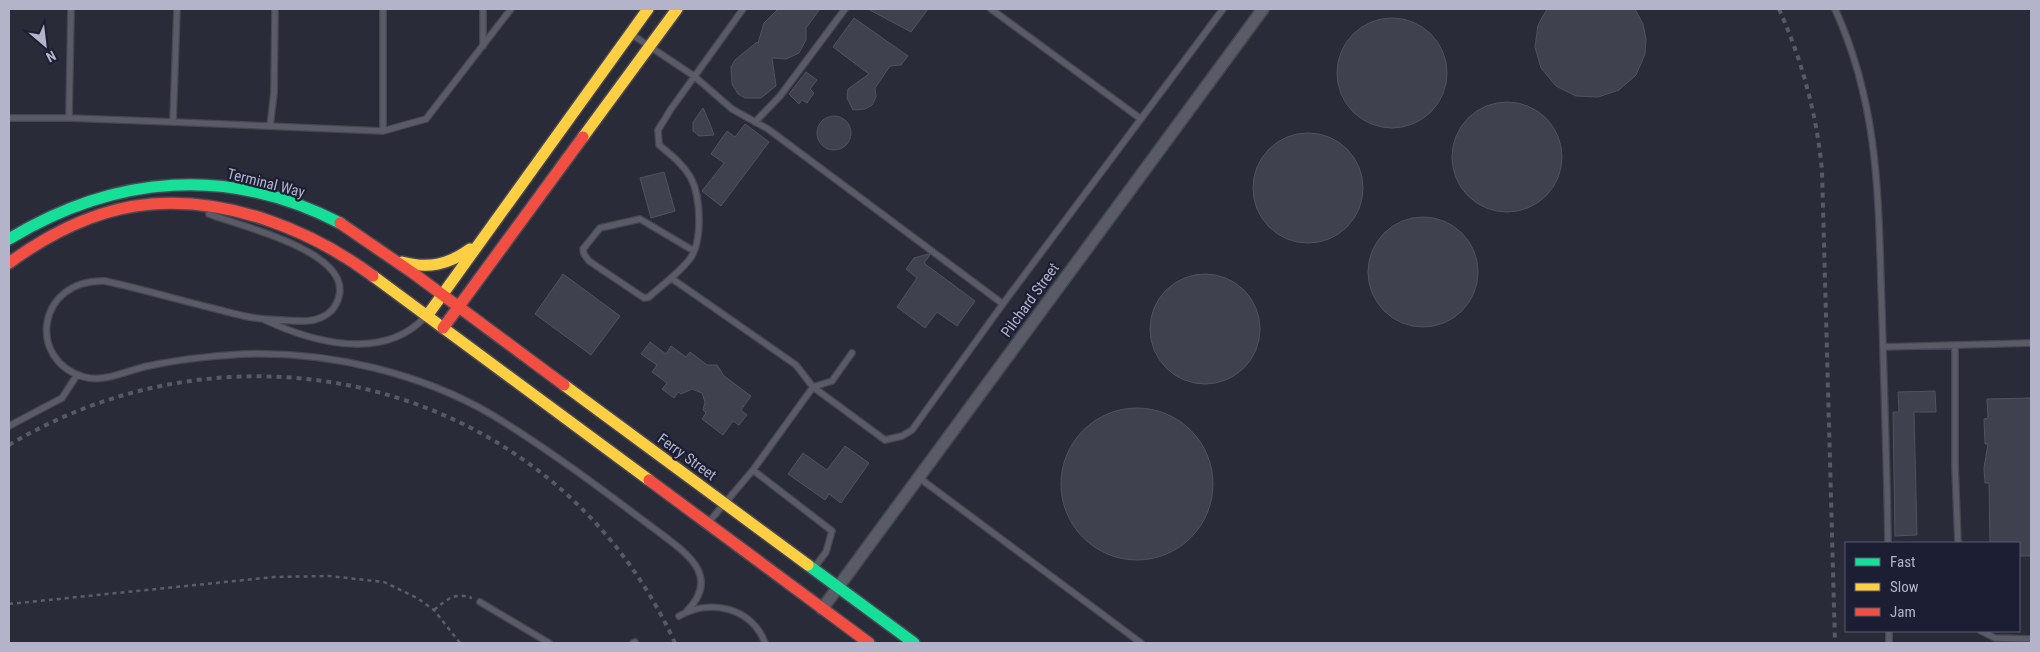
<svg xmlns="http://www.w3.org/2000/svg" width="2040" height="652" font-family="'Roboto Condensed',sans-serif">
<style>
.building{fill:#40414e;stroke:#515260}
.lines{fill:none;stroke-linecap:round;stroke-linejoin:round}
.lane-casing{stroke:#444650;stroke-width:8}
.street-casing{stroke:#444650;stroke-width:14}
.fast-casing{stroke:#474855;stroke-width:14}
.slow-casing{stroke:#474855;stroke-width:14}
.jam-casing{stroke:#474855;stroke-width:14}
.path{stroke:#5b5e68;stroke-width:2.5;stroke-dasharray:4 4;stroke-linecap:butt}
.lane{stroke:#5a5b66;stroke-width:5.5}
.street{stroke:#5a5b66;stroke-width:11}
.fast{stroke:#16e098;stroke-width:11}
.slow{stroke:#ffcf43;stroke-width:11}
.jam{stroke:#f24e42;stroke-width:11}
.rail{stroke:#585964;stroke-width:4;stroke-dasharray:5 5;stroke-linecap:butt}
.labels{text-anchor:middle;stroke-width:4.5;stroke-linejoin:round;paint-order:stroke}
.street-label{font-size:15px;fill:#b3b4ca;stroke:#1c1e34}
</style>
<rect width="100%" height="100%" fill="#292b39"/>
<path class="building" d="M 778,9 L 820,9 L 806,28 L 806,40 L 799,53 L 786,59 L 772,58 L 776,86 L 761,98 L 745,98 L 738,94 L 732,84 L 731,67 L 735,60 L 757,42 L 758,43 L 764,23 Z
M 868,9 L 928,9 L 911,32 Z
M 1547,9 L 1635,9 L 1643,24 L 1646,39 L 1645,54 L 1636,75 L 1619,90 L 1598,97 L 1576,96 L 1556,86 L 1541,68 L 1535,47 L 1538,25 Z
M1337 73a55 55 0 1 1 110 0a55 55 0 1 1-110 0Z
M 854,18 L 908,56 L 901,65 L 890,66 L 875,88 L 876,97 L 872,105 L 865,109 L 853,110 L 847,98 L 848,89 L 869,74 L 833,47 Z
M 806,72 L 817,80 L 810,89 L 814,93 L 807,103 L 802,100 L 799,104 L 789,94 Z
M1452 157a55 55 0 1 1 110 0a55 55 0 1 1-110 0Z
M 703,108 L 710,124 L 714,135 L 699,136 L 693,131 L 693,122 Z
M817 133a17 17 0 1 1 34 0a17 17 0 1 1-34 0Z
M 745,124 L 769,142 L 721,206 L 702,191 L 724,163 L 711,154 L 727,131 L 735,137 Z
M1253 188a55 55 0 1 1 110 0a55 55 0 1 1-110 0Z
M 664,172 L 675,211 L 651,218 L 640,178 Z
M1368 272a55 55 0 1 1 110 0a55 55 0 1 1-110 0Z
M 928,254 L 930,255 L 924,263 L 975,301 L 957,326 L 937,312 L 925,328 L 897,307 L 917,278 L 906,269 L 914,258 Z
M1150 329a55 55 0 1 1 110 0a55 55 0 1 1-110 0Z
M 563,274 L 620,316 L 591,355 L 535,314 Z
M 650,342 L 666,354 L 671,346 L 686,357 L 690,352 L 707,365 L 717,365 L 724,376 L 751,396 L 741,410 L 747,415 L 739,425 L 733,421 L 723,435 L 702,419 L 706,413 L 703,410 L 705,402 L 702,393 L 692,389 L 681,394 L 678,392 L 674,398 L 662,389 L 667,383 L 652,372 L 657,365 L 641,354 Z
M 1935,391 L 1936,412 L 1914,412 L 1917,535 L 1895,536 L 1893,412 L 1899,412 L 1898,392 Z
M 2031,398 L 2031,556 L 2019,556 L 2019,543 L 1990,543 L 1989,483 L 1985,483 L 1984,468 L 1988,444 L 1985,444 L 1984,419 L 1988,418 L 1987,399 Z
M1061 484a76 76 0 1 1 152 0a76 76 0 1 1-152 0Z
M 845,446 L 869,463 L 841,503 L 829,494 L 825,500 L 788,474 L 803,453 L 827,470 Z"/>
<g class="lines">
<g class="lane-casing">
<path id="lane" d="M 71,9 L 69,118 L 173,122
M 177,9 L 173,122 L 383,131
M 383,9 L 383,131 L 426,119 L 511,9
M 991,9 L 1141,119
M 1835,9 C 1881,110 1878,204 1882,313 C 1884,389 1887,466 1888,543
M 631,34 L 694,76 L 732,109 L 768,129 L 1003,304
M 483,46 L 483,9
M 9,118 L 69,118
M 755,122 L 780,96 L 845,9
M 270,126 L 274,93 L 275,9
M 209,214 C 241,227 371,255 333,309 C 327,316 316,321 306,321 C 292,321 278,320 264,319 C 247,318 229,312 212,308 C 176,299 141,289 105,281 C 36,279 27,361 84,377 C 104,383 128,370 148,366 C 180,359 212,356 244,354 C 328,351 422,373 494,416 C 553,452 609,495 664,536 C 692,557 719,579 686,612
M 694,251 L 640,219 L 600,228 L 583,249 L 584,254 L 589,261 L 644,298 L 649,297 C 662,285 678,274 689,260 C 703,243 701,198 691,178 C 683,164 671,155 659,145 L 658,130 L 671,109 L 743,9
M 671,278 L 796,365 L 813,387 L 753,470 L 708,523
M 265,320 C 312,342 383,362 425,317
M 1955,345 L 1955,466 L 1958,543
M 1883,347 L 2031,343
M 813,387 L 885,440 L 902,436 L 912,430 L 1005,301 L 1223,9
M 813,387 L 832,381 L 852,353
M 9,426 L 62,398 L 77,375
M 753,470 L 832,531 L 826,552 L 814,568
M 918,477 L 1141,643
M 480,602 L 549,643
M 679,616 C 711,598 752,608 765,643
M 1889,631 L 1889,643
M 1981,631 L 1995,638 L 2031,639
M 633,643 L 635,642"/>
</g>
<g class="street-casing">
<path id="street" d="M 822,609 L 1263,9"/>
</g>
<g class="fast-casing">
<path id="fast" d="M 9,239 C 115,175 228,165 340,223
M 808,565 L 914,643"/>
</g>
<g class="slow-casing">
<path id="slow" d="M 583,137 L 677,9
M 402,262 C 428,269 448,265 470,249
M 373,276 L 649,480
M 427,316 L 648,9
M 564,385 L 808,565"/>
</g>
<g class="jam-casing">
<path id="jam" d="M 340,223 L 413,273 L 564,385
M 9,263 C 50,233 100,208 152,204 C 230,198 311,230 373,276
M 443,328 L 583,137
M 649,480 L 869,643"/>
</g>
<path class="path" d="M 9,604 L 274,577 L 329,576 L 384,582 L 417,598 L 434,610 L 460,643
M 434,610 C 447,599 455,592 472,598"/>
<use href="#lane" class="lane"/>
<use href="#street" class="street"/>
<use href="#fast" class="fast"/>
<use href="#slow" class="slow"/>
<use href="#jam" class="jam"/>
<path class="rail" d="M 1779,9 C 1802,60 1817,115 1822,171 L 1835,643
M 9,445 C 247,303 558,387 675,643"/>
</g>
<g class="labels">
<g class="street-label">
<text transform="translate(266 183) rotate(14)" y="5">Terminal Way</text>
<text transform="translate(1030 300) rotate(-54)" y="5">Pilchard Street</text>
<text transform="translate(687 457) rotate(36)" y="5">Ferry Street</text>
</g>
</g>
<rect width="2040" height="652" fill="none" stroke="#b3b4ca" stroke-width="20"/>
<rect x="1845" y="542" width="175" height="90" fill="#1c1e34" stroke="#585a70"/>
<rect x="1855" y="558" width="25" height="8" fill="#16e098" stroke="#585a70"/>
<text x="1890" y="567" font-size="15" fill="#b3b4ca">Fast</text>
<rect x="1855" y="583" width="25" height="8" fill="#ffcf43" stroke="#585a70"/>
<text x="1890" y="592" font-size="15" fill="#b3b4ca">Slow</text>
<rect x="1855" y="608" width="25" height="8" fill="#f24e42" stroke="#585a70"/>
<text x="1890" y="617" font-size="15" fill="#b3b4ca">Jam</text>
<g transform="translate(45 45) rotate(152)" stroke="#1c1e34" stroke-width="4" paint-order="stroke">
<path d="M0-4L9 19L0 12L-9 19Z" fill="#b3b4ca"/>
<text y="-8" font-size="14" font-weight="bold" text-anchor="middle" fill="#b3b4ca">N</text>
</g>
</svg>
